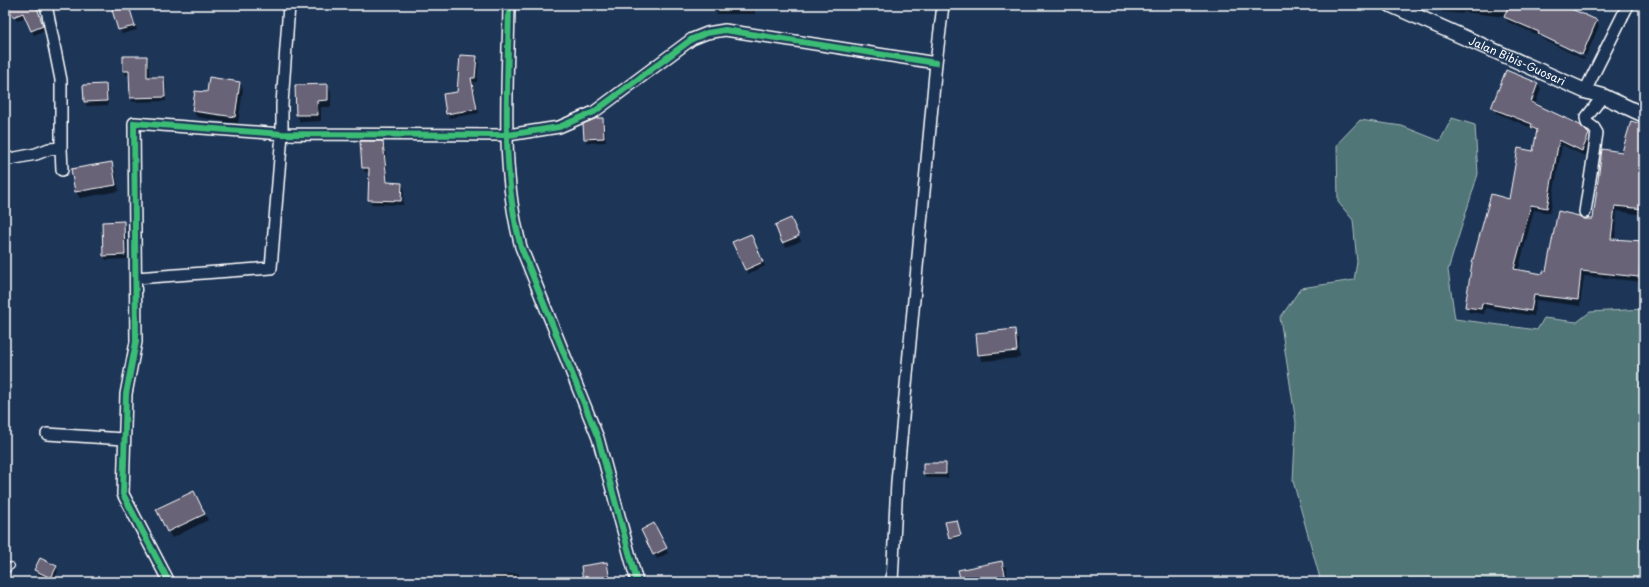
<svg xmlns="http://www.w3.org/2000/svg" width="1649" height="587" font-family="'Playpen Sans',sans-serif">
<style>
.green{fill:#517678;stroke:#a8babc}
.shadow{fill:#0007}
.building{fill:#696378;stroke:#fff}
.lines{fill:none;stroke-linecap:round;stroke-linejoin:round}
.service-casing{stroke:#fff;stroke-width:8}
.minor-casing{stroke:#fff;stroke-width:14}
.tertiary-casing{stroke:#fff;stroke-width:17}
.service{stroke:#1d3557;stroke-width:5.5}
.minor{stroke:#1d3557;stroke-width:11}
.tertiary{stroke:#1d3557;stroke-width:14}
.cycleway-casing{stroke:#1d3557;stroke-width:8}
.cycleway{stroke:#3abd76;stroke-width:6}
.labels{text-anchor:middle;stroke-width:3;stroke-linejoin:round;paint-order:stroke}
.street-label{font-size:11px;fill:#fff;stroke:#1d3557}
</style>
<rect width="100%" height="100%" fill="#1d3557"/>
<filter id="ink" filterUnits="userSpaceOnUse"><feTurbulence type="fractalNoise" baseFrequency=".025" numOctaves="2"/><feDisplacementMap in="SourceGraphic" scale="8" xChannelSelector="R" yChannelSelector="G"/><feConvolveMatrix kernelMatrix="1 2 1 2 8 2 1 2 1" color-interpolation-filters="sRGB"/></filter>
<g filter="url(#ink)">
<path class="green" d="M 1452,118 L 1475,125 L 1478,174 L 1448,270 L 1455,319 L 1537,330 L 1544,318 L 1577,322 L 1590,312 L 1644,309 L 1644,582 L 1321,582 L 1293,481 L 1296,423 L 1280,318 L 1301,288 L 1354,280 L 1357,262 L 1353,220 L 1338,202 L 1337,144 L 1360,120 L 1402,126 L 1440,141 Z"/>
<path class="shadow" d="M 9,5 L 35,5 L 45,30 L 34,35 L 26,17 L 17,21 Z
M 252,5 L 266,5 L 266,8 Z
M 714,5 L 755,5 L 755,14 L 717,14 Z
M 1439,5 L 1576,5 L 1573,11 L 1596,20 L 1599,26 L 1586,56 L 1540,34 L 1540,36 L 1508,22 L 1505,17 L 1463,12 L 1463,14 L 1442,12 Z
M 128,7 L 137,30 L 122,34 L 114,11 Z
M 1540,36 L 1585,58 L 1585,60 L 1542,39 Z
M 147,57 L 149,61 L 149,78 L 164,78 L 166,82 L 166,101 L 133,102 L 131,98 L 131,75 L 126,75 L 124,70 Z
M 476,57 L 479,61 L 477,82 L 473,82 L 479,113 L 449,118 L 444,95 L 458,93 Z
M 240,83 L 243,89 L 238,124 L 197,117 L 193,111 L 207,93 Z
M 1538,83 L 1541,89 L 1535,105 L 1589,135 L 1592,140 L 1585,156 L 1562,145 L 1550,213 L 1534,210 L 1518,271 L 1544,275 L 1583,220 L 1594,220 L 1622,154 L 1644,126 L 1644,215 L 1617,211 L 1615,240 L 1644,242 L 1644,282 L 1584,276 L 1580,306 L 1536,300 L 1534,316 L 1485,308 L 1484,314 L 1469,312 L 1466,306 L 1509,201 L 1534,152 L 1537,134 L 1532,128 L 1496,113 L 1493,108 Z
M 105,85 L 108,89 L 108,105 L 87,106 L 85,102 L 84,86 Z
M 327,85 L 331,92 L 331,107 L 321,107 L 321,121 L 300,122 L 297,115 Z
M 602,119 L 605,123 L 606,142 L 587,143 L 585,138 Z
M 383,142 L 385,147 L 388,183 L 402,184 L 404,188 L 403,205 L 372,204 L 369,200 L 370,172 L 365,172 L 363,168 Z
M 111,163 L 115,169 L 119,191 L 80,198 L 76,192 Z
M 123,222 L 126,227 L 127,259 L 106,260 L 104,256 Z
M 793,223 L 801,241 L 786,247 L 776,226 Z
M 753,239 L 765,266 L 748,274 L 734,242 Z
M 1014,330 L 1018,337 L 1020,358 L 982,361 L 979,354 Z
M 924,464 L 945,464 L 948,468 L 948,478 L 926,478 L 924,474 Z
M 194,492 L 208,520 L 172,538 L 157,510 Z
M 957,521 L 961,537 L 951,539 L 950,537 Z
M 656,528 L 668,553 L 657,559 L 642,530 Z
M 1002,562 L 1006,568 L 1009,582 L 962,582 Z
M 607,564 L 609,568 L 611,582 L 584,582 L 582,567 Z
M 56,566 L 58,571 L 53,582 L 38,574 L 35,570 Z
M 518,573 L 522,582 L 479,582 L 479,578 Z"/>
<path class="building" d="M 8,5 L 39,5 L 37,7 L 43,26 L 31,31 L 23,13 L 13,17 Z
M 1509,5 L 1570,5 L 1569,8 L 1597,20 L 1582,55 L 1538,34 L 1539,32 L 1504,17 Z
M 129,6 L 135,26 L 118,30 L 112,10 Z
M 460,55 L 477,56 L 475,78 L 471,78 L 477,109 L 446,114 L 443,94 L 457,92 Z
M 123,56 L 147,56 L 147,77 L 164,77 L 165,97 L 130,98 L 129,71 L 123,71 Z
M 1506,70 L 1538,83 L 1531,102 L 1580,125 L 1589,134 L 1582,151 L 1559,140 L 1547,208 L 1531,205 L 1514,269 L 1543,274 L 1543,271 L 1546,271 L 1558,211 L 1579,216 L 1584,219 L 1593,219 L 1602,149 L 1622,152 L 1631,121 L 1644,125 L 1644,209 L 1615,206 L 1611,239 L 1644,241 L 1644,260 L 1641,259 L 1639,277 L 1581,271 L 1578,300 L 1534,295 L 1531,311 L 1482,303 L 1481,309 L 1465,307 L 1472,263 L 1491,194 L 1509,199 L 1518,148 L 1533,151 L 1537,130 L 1531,127 L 1532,124 L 1491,108 Z
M 209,77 L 240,82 L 235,117 L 192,111 L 195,91 L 207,92 Z
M 106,84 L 107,101 L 84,102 L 83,85 Z
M 328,84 L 328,100 L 317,101 L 318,115 L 296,115 L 295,85 Z
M 597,118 L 603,118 L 604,138 L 584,139 L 583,124 Z
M 360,141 L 383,141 L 387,182 L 402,183 L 401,201 L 368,200 L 369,168 L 362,168 Z
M 112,162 L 116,185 L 75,192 L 71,169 Z
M 791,218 L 799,236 L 782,243 L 775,225 Z
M 124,221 L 125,255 L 103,256 L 102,222 Z
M 751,234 L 763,262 L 745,270 L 732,242 Z
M 1015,329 L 1017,351 L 978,355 L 976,333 Z
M 923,463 L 946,463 L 946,474 L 923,474 Z
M 194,491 L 205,514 L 167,532 L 156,509 Z
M 957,520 L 961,535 L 949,538 L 945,522 Z
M 654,523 L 667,548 L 653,555 L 641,530 Z
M 40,558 L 57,566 L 51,578 L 34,570 Z
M 1002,561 L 1006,579 L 991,582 L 961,582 L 958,570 Z
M 607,562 L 610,581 L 583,582 L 581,566 Z"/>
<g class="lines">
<g class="service-casing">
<path id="service" d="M 5,571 L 11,566"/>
</g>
<g class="minor-casing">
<path id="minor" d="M 509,5 C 508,85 500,170 521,247 L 598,438 L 637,582
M 1585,91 L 1628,5
M 61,148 L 62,170
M 5,160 L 36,154 L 49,149 L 61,148 L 61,80 L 46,5
M 1585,212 L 1597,133 L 1594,128 L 1587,123 L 1586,118 L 1603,96
M 136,278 L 271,268 L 282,134 L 282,104 L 289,5
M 47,434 L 124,439
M 169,582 L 123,494 L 126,394 L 136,342 L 134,123 L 282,134 L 508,135 L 559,127 L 594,112 L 692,39 L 707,33 L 725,30 L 936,63
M 892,582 L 897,482 L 936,63 L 943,5"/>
</g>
<g class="tertiary-casing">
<g id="tertiary">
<path id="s1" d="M 1391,5 L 1585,91 L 1603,96 L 1644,115"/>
</g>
</g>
<use href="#service" class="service"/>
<use href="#minor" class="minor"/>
<use href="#tertiary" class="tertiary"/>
<g class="cycleway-casing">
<path id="cycleway" d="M 509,5 C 508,85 500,170 521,247 L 598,438 L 637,582
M 169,582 L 123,494 L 126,394 L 136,342 L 134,123 L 282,134 L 508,135 L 559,127 L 594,112 L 692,39 L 707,33 L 725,30 L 936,63"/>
</g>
<use href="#cycleway" class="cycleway"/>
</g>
</g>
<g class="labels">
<g class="street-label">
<text dy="4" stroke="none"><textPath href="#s1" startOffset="138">Jalan Bibis-Guosari</textPath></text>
</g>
</g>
<rect width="1649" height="587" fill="none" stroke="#1d3557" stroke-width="20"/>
<rect x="10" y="10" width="1629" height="567" fill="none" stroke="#fff" stroke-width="1.5" filter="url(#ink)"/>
</svg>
